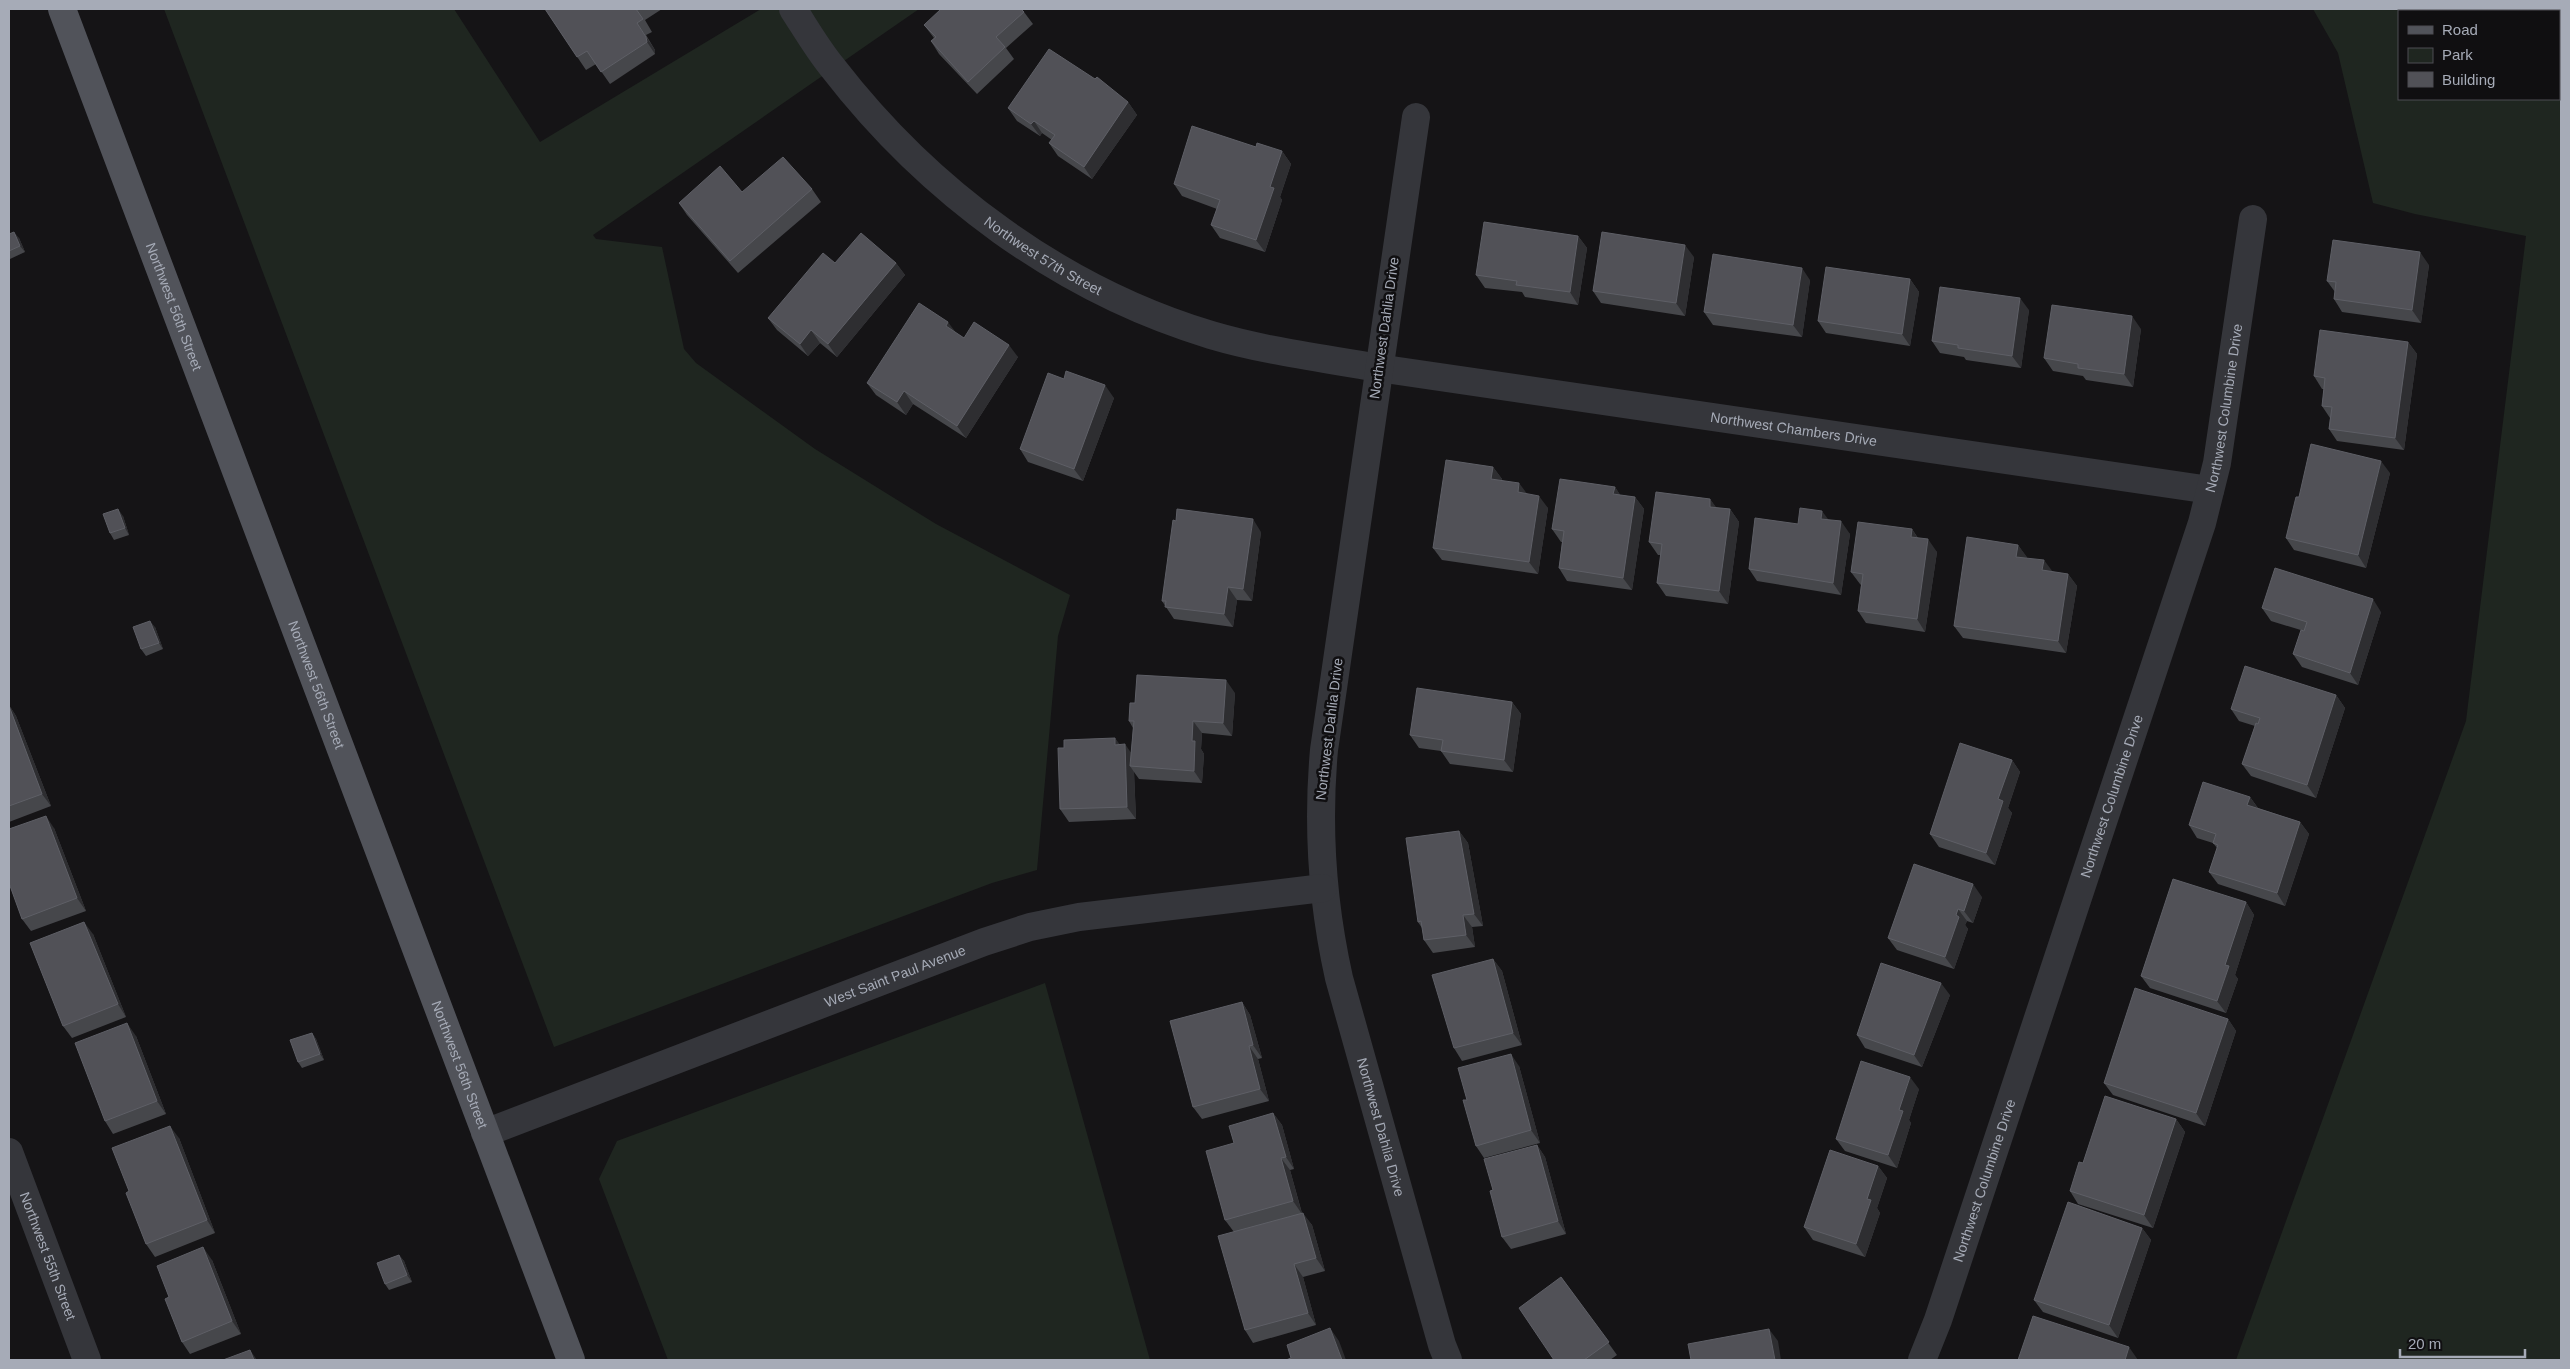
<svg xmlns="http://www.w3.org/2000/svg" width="2570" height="1369" font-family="Arial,sans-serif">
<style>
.green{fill:#1f2620;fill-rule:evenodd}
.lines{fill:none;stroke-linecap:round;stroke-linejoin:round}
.minor{stroke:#35363b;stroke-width:28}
.major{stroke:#51535a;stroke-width:28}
.wall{fill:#46474b}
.shaded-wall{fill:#2e2e31}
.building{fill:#515157;stroke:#5e5f66}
.labels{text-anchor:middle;stroke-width:5;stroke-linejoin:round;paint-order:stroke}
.street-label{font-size:14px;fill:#a6abb7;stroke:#100f11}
</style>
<rect width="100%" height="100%" fill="#151416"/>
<path class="green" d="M 164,9 L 454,9 L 540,142 L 761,9 L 919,9 L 593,235 L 596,239 L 662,247 L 684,349 L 696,363 L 815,449 L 936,524 L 1070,595 L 1058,636 L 1037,870 L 992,883 L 554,1047 Z
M 2313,9 L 2561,9 L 2561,1360 L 2236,1360 L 2466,721 L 2526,236 L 2415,214 L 2373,203 L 2338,53 ZM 2399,11 L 2559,11 L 2559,99 L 2399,99 Z
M 1045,983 L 1150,1360 L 668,1360 L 599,1179 L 617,1141 Z"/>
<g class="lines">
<g class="minor">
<path id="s1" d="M 793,9 C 806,29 818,50 833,68 C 928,191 1061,290 1211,335 C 1265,351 1322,358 1378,368 L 2210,490"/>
<path id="s2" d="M 1416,117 L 1324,750 C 1317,828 1322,902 1339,978 L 1442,1345 L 1448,1360"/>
<path id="s3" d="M 485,1133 L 984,942 L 1030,927 L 1079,917 L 1323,888"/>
<path id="s4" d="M 9,1152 L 87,1360"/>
<path id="s5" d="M 1922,1360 L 1938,1320 L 2202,523 L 2217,463 L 2253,219"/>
</g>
<path class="major" id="s6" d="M 62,9 L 571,1360"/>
</g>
<path class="wall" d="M 545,9 L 662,9 L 645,20 L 652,32 L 646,35 L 655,50 L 655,54 L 610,84 L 596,64 L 586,70 Z
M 1024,12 L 1033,24 L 1006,48 L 1014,59 L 977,94 L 939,54 L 931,41 L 934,38 L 924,25 Z
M 1128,102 L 1137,115 L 1092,179 L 1058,156 L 1049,143 L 1052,140 L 1042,133 L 1040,136 L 1017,121 L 1008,108 Z
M 1282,151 L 1291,164 L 1280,197 L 1282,200 L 1265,252 L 1220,238 L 1211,225 L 1217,209 L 1182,196 L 1174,184 Z
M 812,189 L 821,202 L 738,273 L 687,215 L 679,203 L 742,192 Z
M 9,234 L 19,238 L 25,252 L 10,259 L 9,257 Z
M 1578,236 L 1587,248 L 1578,305 L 1525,297 L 1522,292 L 1485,288 L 1476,275 Z
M 1694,257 L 1685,316 L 1601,303 L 1593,291 Z
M 835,263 L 896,263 L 905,275 L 837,357 L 820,343 L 808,356 L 777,330 L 768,318 Z
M 2429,265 L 2421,323 L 2342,312 L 2334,299 L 2335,292 L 2327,281 Z
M 1910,279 L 1919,292 L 1910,346 L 1826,333 L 1818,321 Z
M 1810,280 L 1802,337 L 1713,325 L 1704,312 Z
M 2029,310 L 2021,368 L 1966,360 L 1964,357 L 1940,353 L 1932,341 Z
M 2141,329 L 2133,387 L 2086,380 L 2083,376 L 2053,371 L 2044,358 Z
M 957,334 L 964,338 L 1018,357 L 966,438 L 913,404 L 906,415 L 876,395 L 867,383 Z
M 2408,342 L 2417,354 L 2404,450 L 2337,441 L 2329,429 L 2330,418 L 2322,406 L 2324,389 L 2322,389 L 2314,376 Z
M 1064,379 L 1114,398 L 1083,481 L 1028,462 L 1020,449 Z
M 1493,467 L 1502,479 L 1502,480 L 1527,494 L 1548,508 L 1538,574 L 1442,560 L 1433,548 Z
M 2390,473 L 2366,568 L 2294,550 L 2286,538 L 2299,497 Z
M 1615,487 L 1620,495 L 1635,497 L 1644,509 L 1632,590 L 1567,581 L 1559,568 L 1562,542 L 1561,542 L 1552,529 Z
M 1710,499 L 1716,508 L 1730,509 L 1739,522 L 1728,604 L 1666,596 L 1657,583 L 1661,555 L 1658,555 L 1649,542 Z
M 123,516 L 129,535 L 114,540 L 110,533 Z
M 1828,520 L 1850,534 L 1841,595 L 1757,581 L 1749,569 Z
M 1912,529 L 1918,538 L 1937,552 L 1925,632 L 1866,623 L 1858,611 L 1861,585 L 1860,584 L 1851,572 Z
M 1261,532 L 1252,601 L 1237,600 L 1233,627 L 1174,619 L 1162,601 Z
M 2018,545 L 2027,558 L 2052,572 L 2068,574 L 2077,586 L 2066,653 L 1963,638 L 1954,626 Z
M 2262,608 L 2381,612 L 2358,685 L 2302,667 L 2293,654 L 2304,631 L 2271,621 Z
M 155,627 L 163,649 L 146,656 L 141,649 Z
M 1235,693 L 1232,736 L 1202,733 L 1201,749 L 1204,754 L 1202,783 L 1139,779 L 1134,772 L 1136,819 L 1069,822 L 1060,809 L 1064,748 L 1115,738 L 1119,745 L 1131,753 L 1133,728 L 1129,721 L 1135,703 Z
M 2336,695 L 2345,708 L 2316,798 L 2251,776 L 2242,764 L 2255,726 L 2239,721 L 2231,709 Z
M 1512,702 L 1521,714 L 1513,772 L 1450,764 L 1441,751 L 1419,748 L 1410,735 Z
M 9,705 L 16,716 L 51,806 L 9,822 Z
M 2012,760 L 2020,772 L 2008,808 L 2012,813 L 1995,865 L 1939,847 L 1930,834 Z
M 2250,797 L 2258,808 L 2300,822 L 2309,834 L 2285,906 L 2218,884 L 2209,872 L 2217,848 L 2213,843 L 2197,838 L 2189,825 Z
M 54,828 L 86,911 L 31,931 L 22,919 Z
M 1459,831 L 1468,843 L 1483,926 L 1472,927 L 1475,947 L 1433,953 L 1424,940 L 1422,928 L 1418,922 Z
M 1982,897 L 1973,923 L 1967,921 L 1965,925 L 1968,929 L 1954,969 L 1897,950 L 1888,938 Z
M 2246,902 L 2254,915 L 2235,975 L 2238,979 L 2226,1013 L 2150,988 L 2141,976 Z
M 93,934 L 126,1017 L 72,1038 L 63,1026 Z
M 1493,959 L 1502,971 L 1522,1045 L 1462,1061 L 1454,1048 Z
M 1950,995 L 1922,1067 L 1865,1048 L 1857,1035 Z
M 1242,1002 L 1250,1015 L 1262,1058 L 1258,1059 L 1269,1101 L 1202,1119 L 1193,1107 Z
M 2228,1019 L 2236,1031 L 2205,1126 L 2113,1095 L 2104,1083 Z
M 312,1033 L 316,1039 L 324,1060 L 302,1068 L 298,1062 Z
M 136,1036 L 166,1114 L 113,1134 L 105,1121 Z
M 1519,1066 L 1540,1143 L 1484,1158 L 1476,1146 L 1467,1100 Z
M 1919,1089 L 1909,1120 L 1911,1123 L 1897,1168 L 1845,1151 L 1836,1139 Z
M 1273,1113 L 1282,1125 L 1294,1169 L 1290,1170 L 1302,1213 L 1312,1225 L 1325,1271 L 1303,1277 L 1316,1325 L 1253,1343 L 1245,1330 L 1234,1232 L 1225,1220 L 1234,1143 Z
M 2176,1119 L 2185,1132 L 2153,1228 L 2078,1204 L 2070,1191 L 2083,1163 Z
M 179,1138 L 215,1233 L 155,1257 L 146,1244 L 129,1191 Z
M 1537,1145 L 1545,1157 L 1566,1234 L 1511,1249 L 1502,1237 L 1493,1190 Z
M 1878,1166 L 1887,1178 L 1877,1208 L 1880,1213 L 1865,1257 L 1813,1240 L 1804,1227 Z
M 2142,1228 L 2151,1240 L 2118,1338 L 2043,1312 L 2034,1300 Z
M 399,1255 L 404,1261 L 412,1282 L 389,1290 L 385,1284 Z
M 212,1260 L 241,1334 L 190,1354 L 182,1342 L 169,1297 Z
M 1561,1277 L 1617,1355 L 1610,1360 L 1554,1360 Z"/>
<path class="shaded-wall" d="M 637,23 L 655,50 L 655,54 L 647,42 Z
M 1128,102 L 1137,115 L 1092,179 L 1084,167 Z
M 1034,121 L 1042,133 L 1040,136 L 1031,124 Z
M 1282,151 L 1291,164 L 1280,197 L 1282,200 L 1265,252 L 1256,240 L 1270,187 Z
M 14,232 L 19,238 L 25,252 L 20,246 Z
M 1578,236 L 1587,248 L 1578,305 L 1570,292 Z
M 1685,245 L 1694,257 L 1685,316 L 1676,303 Z
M 2420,252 L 2429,265 L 2421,323 L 2412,310 Z
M 896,263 L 905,275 L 837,357 L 828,344 Z
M 1802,268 L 1810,280 L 1802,337 L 1793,325 Z
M 1910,279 L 1919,292 L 1910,346 L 1902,334 Z
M 2020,298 L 2029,310 L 2021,368 L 2012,356 Z
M 2132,316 L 2141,329 L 2133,387 L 2124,374 Z
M 948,322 L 957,334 L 946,326 Z
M 811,330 L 820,343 L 808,356 L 800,344 Z
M 2408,342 L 2417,354 L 2404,450 L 2395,438 Z
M 1009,345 L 1018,357 L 966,438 L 957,426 Z
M 1105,385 L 1114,398 L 1083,481 L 1074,469 Z
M 904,391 L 913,404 L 906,415 L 897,402 Z
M 2381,461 L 2390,473 L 2366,568 L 2358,555 Z
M 1493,467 L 1502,479 L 1500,491 L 1491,479 Z
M 1519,483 L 1528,495 L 1518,492 Z
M 1615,487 L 1623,499 L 1613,494 Z
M 1539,496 L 1548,508 L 1538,574 L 1529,562 Z
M 1635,497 L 1644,509 L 1632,590 L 1623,578 Z
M 1710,499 L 1719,511 L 1710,507 Z
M 118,509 L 123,516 L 129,535 L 125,528 Z
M 1730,509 L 1739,522 L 1728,604 L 1719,591 Z
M 1822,511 L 1831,523 L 1821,519 Z
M 1253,519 L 1261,532 L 1252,601 L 1243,589 Z
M 1841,521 L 1850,534 L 1841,595 L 1833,583 Z
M 1912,529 L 1920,542 L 1911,537 Z
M 1928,539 L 1937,552 L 1925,632 L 1917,619 Z
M 2018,545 L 2027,557 L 2025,569 L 2016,557 Z
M 2044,560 L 2053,572 L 2042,570 Z
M 2068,574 L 2077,586 L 2066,653 L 2058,641 Z
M 1228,587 L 1237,600 L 1233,627 L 1224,614 Z
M 2373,599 L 2381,612 L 2358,685 L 2350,673 Z
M 150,621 L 155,627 L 163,649 L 159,643 Z
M 1226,680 L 1235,693 L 1232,736 L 1223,723 Z
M 2336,695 L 2345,708 L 2316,798 L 2307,785 Z
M 1512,702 L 1521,714 L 1513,772 L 1504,760 Z
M 9,705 L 16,716 L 51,806 L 42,794 Z
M 1193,721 L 1202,733 L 1201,749 L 1204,754 L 1202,783 L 1194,771 L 1192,741 Z
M 1115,738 L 1124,750 L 1115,745 Z
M 1125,744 L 1134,757 L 1130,766 L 1134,772 L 1136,819 L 1127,807 Z
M 2012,760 L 2020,772 L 2008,808 L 2012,813 L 1995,865 L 1986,853 L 1998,799 Z
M 2250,797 L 2259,810 L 2247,805 Z
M 46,816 L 54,828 L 86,911 L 77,898 Z
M 2300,822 L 2309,834 L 2285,906 L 2277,893 Z
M 1459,831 L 1468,843 L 1483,926 L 1474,914 Z
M 1973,884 L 1982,897 L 1973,923 L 1964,911 Z
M 2246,902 L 2254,915 L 2235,975 L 2238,979 L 2226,1013 L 2217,1001 L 2225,965 Z
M 1958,909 L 1967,921 L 1965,925 L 1968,929 L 1954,969 L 1945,957 Z
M 1463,915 L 1472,927 L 1475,947 L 1466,935 Z
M 84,922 L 93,934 L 126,1017 L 118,1004 Z
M 1493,959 L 1502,971 L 1522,1045 L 1513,1033 Z
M 1941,983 L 1950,995 L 1922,1067 L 1914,1055 Z
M 1242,1002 L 1250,1015 L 1262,1058 L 1253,1045 Z
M 2228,1019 L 2236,1031 L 2205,1126 L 2196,1113 Z
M 127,1023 L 136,1036 L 166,1114 L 157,1101 Z
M 312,1033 L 316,1039 L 324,1060 L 320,1054 Z
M 1249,1046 L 1258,1059 L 1269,1101 L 1260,1089 Z
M 1511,1054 L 1519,1066 L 1540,1143 L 1531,1130 Z
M 1910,1077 L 1919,1089 L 1909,1120 L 1911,1123 L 1897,1168 L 1888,1155 L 1899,1110 Z
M 1273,1113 L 1282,1125 L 1294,1169 L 1286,1157 Z
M 2176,1119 L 2185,1132 L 2153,1228 L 2144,1215 Z
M 170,1126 L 179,1138 L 215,1233 L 207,1220 Z
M 1537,1145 L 1545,1157 L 1566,1234 L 1558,1221 Z
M 1281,1158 L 1290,1170 L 1302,1214 L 1293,1201 Z
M 1878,1166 L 1887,1178 L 1877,1208 L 1880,1213 L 1865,1257 L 1856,1244 L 1867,1199 Z
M 1303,1213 L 1312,1225 L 1325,1271 L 1316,1258 Z
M 2142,1228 L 2151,1240 L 2118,1338 L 2109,1325 Z
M 203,1247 L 212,1260 L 241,1334 L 232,1321 Z
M 399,1255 L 404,1261 L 412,1282 L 407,1275 Z
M 1294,1264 L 1303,1277 L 1316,1325 L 1308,1313 Z
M 1330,1328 L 1339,1341 L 1346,1360 L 1342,1360 Z
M 1769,1329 L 1778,1341 L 1781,1360 L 1775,1360 Z
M 2129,1347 L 2138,1360 L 2125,1360 Z
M 250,1350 L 257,1360 L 254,1360 Z"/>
<path class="building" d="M 545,9 L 636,9 L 643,19 L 637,23 L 646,37 L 647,42 L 601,72 L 587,51 L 577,57 Z
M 941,9 L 1021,9 L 1024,12 L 996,37 L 1005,47 L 968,82 L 931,41 L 936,37 L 924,25 Z
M 1049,49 L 1095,79 L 1097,77 L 1128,102 L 1084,167 L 1049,143 L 1055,135 L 1034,121 L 1031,124 L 1008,108 Z
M 1192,126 L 1256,147 L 1257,143 L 1282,151 L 1270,187 L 1274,188 L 1256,240 L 1211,225 L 1220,200 L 1174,184 Z
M 783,157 L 812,189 L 730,261 L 679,203 L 720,166 L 742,192 Z
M 1484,222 L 1578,236 L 1570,292 L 1516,285 L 1517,281 L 1476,275 Z
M 14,232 L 20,246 L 9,251 L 9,234 Z
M 1602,232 L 1685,245 L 1676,303 L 1593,291 Z
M 861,233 L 896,263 L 828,344 L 811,330 L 800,344 L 768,318 L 823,253 L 835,263 Z
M 2333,240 L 2420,252 L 2412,310 L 2334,299 L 2336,282 L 2327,281 Z
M 1713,254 L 1802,268 L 1793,325 L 1704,312 Z
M 1826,267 L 1910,279 L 1902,334 L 1818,321 Z
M 1940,287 L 2020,298 L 2012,356 L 1958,348 L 1958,345 L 1932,341 Z
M 919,303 L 948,322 L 946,326 L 964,338 L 974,322 L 1009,345 L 957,426 L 904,391 L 897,402 L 867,383 Z
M 2052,305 L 2132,316 L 2124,374 L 2078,368 L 2078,364 L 2044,358 Z
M 2320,330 L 2408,342 L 2395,438 L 2329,429 L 2332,407 L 2322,406 L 2325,378 L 2314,376 Z
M 1066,371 L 1105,385 L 1074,469 L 1020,449 L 1048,373 L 1064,379 Z
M 2311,444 L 2381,461 L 2358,555 L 2286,538 L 2296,497 L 2299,497 Z
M 1446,460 L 1493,467 L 1491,479 L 1519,483 L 1518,492 L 1539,496 L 1529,562 L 1433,548 Z
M 1560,479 L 1615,487 L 1613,494 L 1635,497 L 1623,578 L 1559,568 L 1564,531 L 1552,529 Z
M 1656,492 L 1710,499 L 1710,507 L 1730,509 L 1719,591 L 1657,583 L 1662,544 L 1649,542 Z
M 1800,508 L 1822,511 L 1821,519 L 1841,521 L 1833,583 L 1749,569 L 1755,518 L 1798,524 Z
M 118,509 L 125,528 L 110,533 L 103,514 Z
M 1177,509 L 1253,519 L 1243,589 L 1228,587 L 1224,614 L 1165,607 L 1166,601 L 1162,601 L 1173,520 L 1176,521 Z
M 1858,522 L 1912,529 L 1911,537 L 1928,539 L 1917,619 L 1858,611 L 1863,574 L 1851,572 Z
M 1967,537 L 2018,545 L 2016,557 L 2044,560 L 2042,570 L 2068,574 L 2058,641 L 1954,626 Z
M 2275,568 L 2373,599 L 2350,673 L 2293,654 L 2301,630 L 2304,631 L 2307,622 L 2262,608 Z
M 150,621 L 159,643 L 141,649 L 133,627 Z
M 2245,666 L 2336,695 L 2307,785 L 2242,764 L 2256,723 L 2258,724 L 2260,718 L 2231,709 Z
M 1137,675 L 1226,680 L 1223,723 L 1193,721 L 1192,741 L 1195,741 L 1194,771 L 1130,766 L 1134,721 L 1129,721 L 1130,703 L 1135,703 Z
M 1417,688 L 1512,702 L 1504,760 L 1441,751 L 1443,740 L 1410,735 Z
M 9,706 L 42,794 L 9,806 Z
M 1115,738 L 1115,745 L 1125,744 L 1127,807 L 1060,809 L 1058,748 L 1064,748 L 1064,740 Z
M 1960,743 L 2012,760 L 1998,799 L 2003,801 L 1986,853 L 1930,834 Z
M 2203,782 L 2250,797 L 2247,805 L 2300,822 L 2277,893 L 2209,872 L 2218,845 L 2213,843 L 2216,834 L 2189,825 Z
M 46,816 L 77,898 L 22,919 L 9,883 L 9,829 Z
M 1459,831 L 1474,914 L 1463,915 L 1466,935 L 1424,940 L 1421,921 L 1418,922 L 1406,838 Z
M 1914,864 L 1973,884 L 1964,911 L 1958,909 L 1956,915 L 1959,917 L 1945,957 L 1888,938 Z
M 2173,879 L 2246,902 L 2225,965 L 2229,966 L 2217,1001 L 2141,976 Z
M 84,922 L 118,1004 L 63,1026 L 30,943 Z
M 1493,959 L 1513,1033 L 1454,1048 L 1432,975 Z
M 1881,963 L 1941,983 L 1914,1055 L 1857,1035 Z
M 2135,988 L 2228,1019 L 2196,1113 L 2104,1083 Z
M 1242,1002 L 1253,1045 L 1249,1046 L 1260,1089 L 1193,1107 L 1170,1021 Z
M 127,1023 L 157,1101 L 105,1121 L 75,1043 Z
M 312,1033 L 320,1054 L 298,1062 L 290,1040 Z
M 1511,1054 L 1531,1130 L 1476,1146 L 1463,1100 L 1467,1100 L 1458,1068 Z
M 1861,1061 L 1910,1077 L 1899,1110 L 1903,1111 L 1888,1155 L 1836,1139 Z
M 2105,1096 L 2176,1119 L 2144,1215 L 2070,1191 L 2079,1162 L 2083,1163 Z
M 1273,1113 L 1286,1157 L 1281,1158 L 1293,1201 L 1225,1220 L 1206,1151 L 1234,1143 L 1229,1126 Z
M 170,1126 L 207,1220 L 146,1244 L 126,1193 L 129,1191 L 112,1148 Z
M 1537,1145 L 1558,1221 L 1502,1237 L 1490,1191 L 1493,1190 L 1484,1159 Z
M 1830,1150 L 1878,1166 L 1867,1199 L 1871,1200 L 1856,1244 L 1804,1227 Z
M 2068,1202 L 2142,1228 L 2109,1325 L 2034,1300 Z
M 1303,1213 L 1316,1258 L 1294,1264 L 1308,1313 L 1245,1330 L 1218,1236 Z
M 203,1247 L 232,1321 L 182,1342 L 165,1299 L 169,1297 L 157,1266 Z
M 399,1255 L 407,1275 L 385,1284 L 377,1263 Z
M 1561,1277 L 1609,1342 L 1584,1360 L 1554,1360 L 1519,1308 Z
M 2033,1316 L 2129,1347 L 2125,1360 L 2018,1360 Z
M 1330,1328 L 1342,1360 L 1286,1360 L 1291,1358 L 1287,1345 Z
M 1769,1329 L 1775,1360 L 1691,1360 L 1688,1344 Z
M 250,1350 L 254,1360 L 223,1360 Z"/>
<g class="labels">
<g class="street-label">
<text dy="5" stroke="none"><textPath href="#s1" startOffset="355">Northwest 57th Street</textPath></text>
<text dy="5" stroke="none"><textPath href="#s6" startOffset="318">Northwest 56th Street</textPath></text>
<text transform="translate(1384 328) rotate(-82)" y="5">Northwest Dahlia Drive</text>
<text dy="5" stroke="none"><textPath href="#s5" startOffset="1000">Northwest Columbine Drive</textPath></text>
<text dy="5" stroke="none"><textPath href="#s1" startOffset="1132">Northwest Chambers Drive</textPath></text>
<text dy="5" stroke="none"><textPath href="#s6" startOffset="722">Northwest 56th Street</textPath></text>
<text transform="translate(1329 729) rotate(-83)" y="5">Northwest Dahlia Drive</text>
<text dy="5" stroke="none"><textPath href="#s5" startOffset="595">Northwest Columbine Drive</textPath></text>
<text dy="5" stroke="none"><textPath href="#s3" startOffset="439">West Saint Paul Avenue</textPath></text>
<text dy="5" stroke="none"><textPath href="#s6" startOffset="1128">Northwest 56th Street</textPath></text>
<text dy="5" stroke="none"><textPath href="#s2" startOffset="1024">Northwest Dahlia Drive</textPath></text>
<text dy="5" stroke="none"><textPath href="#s5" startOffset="190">Northwest Columbine Drive</textPath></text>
<text dy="5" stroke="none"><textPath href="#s4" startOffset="111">Northwest 55th Street</textPath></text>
</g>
</g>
<rect width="2570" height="1369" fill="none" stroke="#a6abb7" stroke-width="20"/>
<rect x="2398" y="10" width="162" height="90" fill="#100f11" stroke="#4c4d53"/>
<rect x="2408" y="26" width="25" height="8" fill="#51535a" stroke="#4c4d53"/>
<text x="2442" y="35" font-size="15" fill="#a6abb7">Road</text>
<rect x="2408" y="48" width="25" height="15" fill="#1f2620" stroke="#4c4d53"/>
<text x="2442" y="60" font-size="15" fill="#a6abb7">Park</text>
<rect x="2408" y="72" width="25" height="15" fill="#515157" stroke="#4c4d53"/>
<text x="2442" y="85" font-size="15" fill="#a6abb7">Building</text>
<path d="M2400 1349v8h125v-8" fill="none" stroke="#a6abb7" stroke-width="2.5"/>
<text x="2408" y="1349" font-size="15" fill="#a6abb7" stroke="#100f11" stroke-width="4" paint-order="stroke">20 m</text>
</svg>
